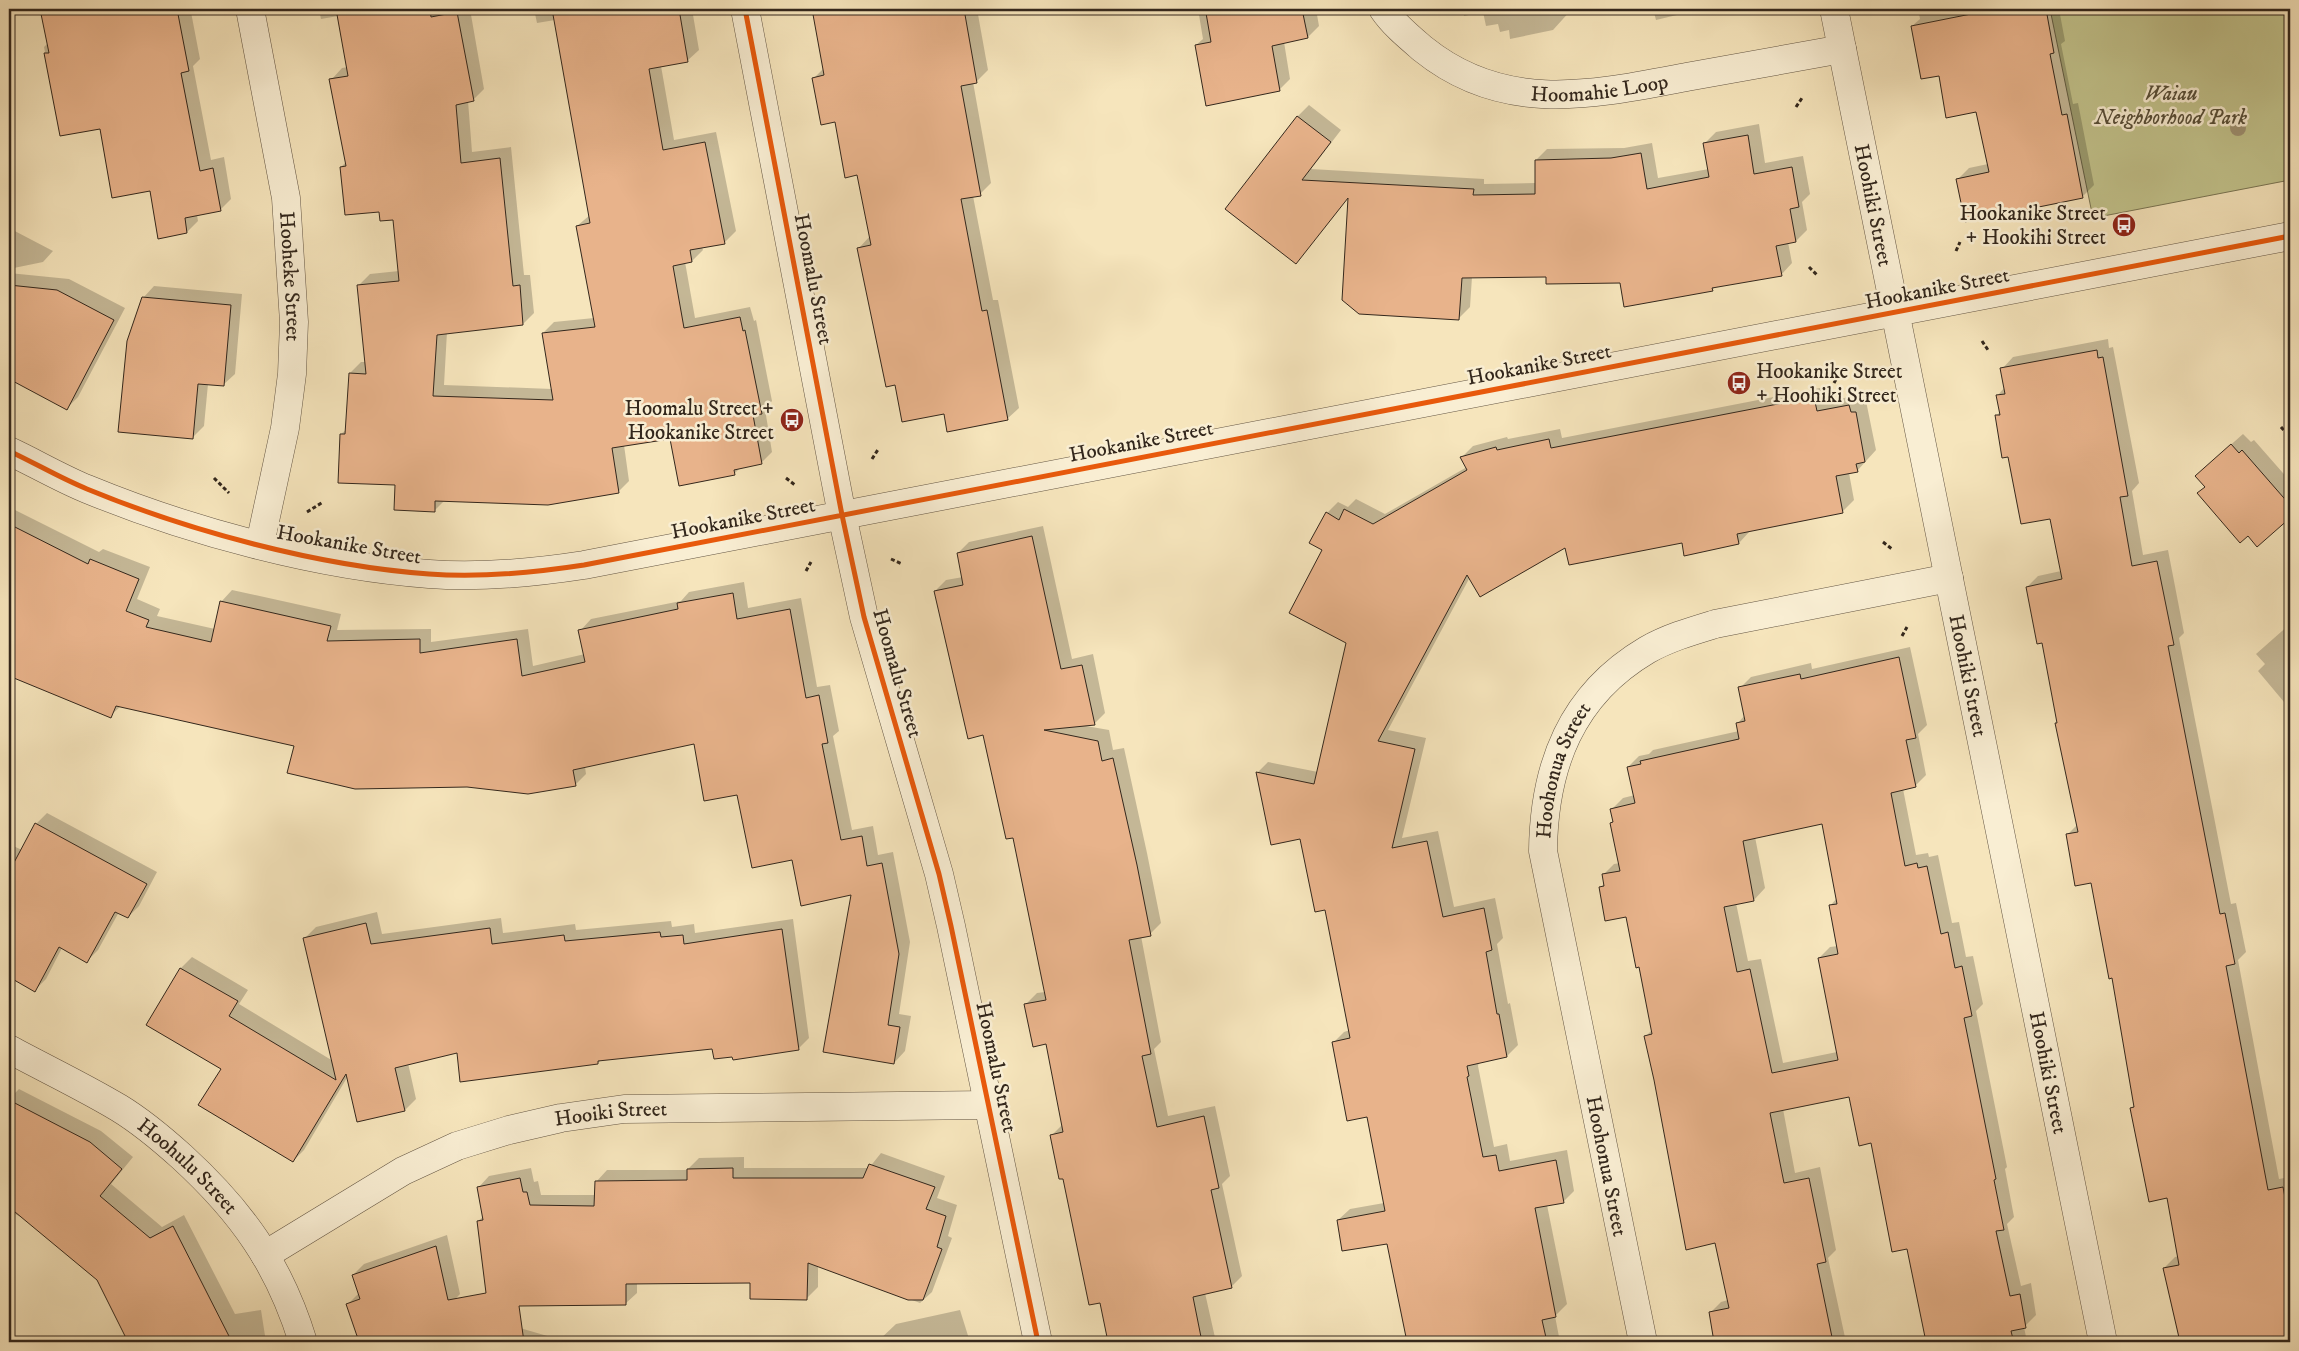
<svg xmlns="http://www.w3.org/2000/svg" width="2299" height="1351" font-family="'IM FELL DW Pica',serif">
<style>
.green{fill:#c2c38c;stroke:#7a7554}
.shadow{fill:#0003;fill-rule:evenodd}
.building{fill:#e8b38b;stroke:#33271c;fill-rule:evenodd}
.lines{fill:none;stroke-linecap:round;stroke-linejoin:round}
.minor-casing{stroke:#645644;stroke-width:29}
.path{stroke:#33271c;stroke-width:3;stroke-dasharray:4 2.5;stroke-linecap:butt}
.minor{stroke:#f9eed3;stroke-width:28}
.cycleway-casing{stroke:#f9eed3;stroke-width:8}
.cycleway{stroke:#e8590c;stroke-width:5}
.tree{fill:#9f9273}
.labels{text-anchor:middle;stroke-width:5;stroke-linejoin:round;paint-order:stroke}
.street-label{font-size:21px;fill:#33271c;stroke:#f9eed3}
.park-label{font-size:21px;font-style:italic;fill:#574e38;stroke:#f9eed3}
.poi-label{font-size:21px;fill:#33271c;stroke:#f9eed3;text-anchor:end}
</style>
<rect width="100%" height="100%" fill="#f6e5bc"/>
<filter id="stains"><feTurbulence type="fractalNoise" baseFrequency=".004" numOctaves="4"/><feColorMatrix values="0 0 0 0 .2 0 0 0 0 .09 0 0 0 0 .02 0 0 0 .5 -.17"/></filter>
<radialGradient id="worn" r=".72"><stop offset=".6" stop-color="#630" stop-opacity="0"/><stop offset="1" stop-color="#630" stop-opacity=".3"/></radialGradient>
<path class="green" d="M 2050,9 L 2290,9 L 2290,180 L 2093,218 Z"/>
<path class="shadow" d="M 41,9 L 194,9 L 191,12 L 200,59 L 193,66 L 211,160 L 224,157 L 231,199 L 220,210 L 197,215 L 198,221 L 187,232 L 101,127 L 61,135 L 44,47 L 48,43 Z
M 319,9 L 470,9 L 484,89 L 473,100 L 468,101 L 472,152 L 511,147 L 524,275 L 530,275 L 534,313 L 523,324 L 447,332 L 444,385 L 552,389 L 543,333 L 554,322 L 594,318 L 577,226 L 590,215 L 555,20 L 537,23 L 534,9 L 692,9 L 699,50 L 687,61 L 661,66 L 674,140 L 716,132 L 736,231 L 725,242 L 702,247 L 703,250 L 692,261 L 685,262 L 695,318 L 750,307 L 754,321 L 756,320 L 772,401 L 765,409 L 772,452 L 761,463 L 741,467 L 734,474 L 671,438 L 624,445 L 629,481 L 618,492 L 444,501 L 434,511 L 396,484 L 341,434 L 347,429 L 350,373 L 361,362 L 366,362 L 359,285 L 370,274 L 399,271 L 394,219 L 381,210 L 341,167 L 346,162 L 331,80 L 342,68 L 348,67 L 338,16 L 321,19 Z
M 813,9 L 977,9 L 988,70 L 977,81 L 973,82 L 991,183 L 980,194 L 973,196 L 993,300 L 998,300 L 1019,408 L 1007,419 L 896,383 L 859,248 L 870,236 L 858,174 L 836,121 L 814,78 L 824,68 Z
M 1198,9 L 1316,9 L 1319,26 L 1308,37 L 1284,42 L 1290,79 L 1279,90 L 1196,45 L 1203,39 Z
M 1463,9 L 1572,9 L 1553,30 L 1510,39 L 1509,30 L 1500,32 L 1498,24 L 1486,26 L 1483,12 L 1464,16 Z
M 1653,9 L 1702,9 L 1656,20 Z
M 1918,9 L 2059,9 L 2065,41 L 2061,44 L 2073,104 L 2078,103 L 2094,185 L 2082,197 L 1958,179 L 1969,168 L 1988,164 L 1977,110 L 1940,75 L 1912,26 L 1920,19 Z
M 1309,105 L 1341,130 L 1311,169 L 1484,179 L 1484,184 L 1536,183 L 1536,160 L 1547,149 L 1624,148 L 1652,143 L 1658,178 L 1709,169 L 1704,144 L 1716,132 L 1759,124 L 1765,163 L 1803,156 L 1810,194 L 1802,202 L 1807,230 L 1796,241 L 1788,242 L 1792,263 L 1781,275 L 1716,286 L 1712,290 L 1547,276 L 1472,277 L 1470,307 L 1459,318 L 1349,197 L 1295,262 L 1226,209 L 1298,116 Z
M 9,228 L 53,251 L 43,262 L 9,269 Z
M 9,273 L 69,279 L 125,308 L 78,397 L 67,408 L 44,351 L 9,333 Z
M 154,286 L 242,294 L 235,374 L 223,385 L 208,384 L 204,426 L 193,437 L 143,298 Z
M 2108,339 L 2109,348 L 2113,347 L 2139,483 L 2132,491 L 2143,555 L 2168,550 L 2184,633 L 2179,638 L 2231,904 L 2236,903 L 2246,952 L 2238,960 L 2279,1179 L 2290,1177 L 2290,1342 L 2181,1342 L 2164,1268 L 2175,1257 L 2179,1256 L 2168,1197 L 2132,1108 L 2135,1105 L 2113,976 L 2092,881 L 2067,835 L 2077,825 L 2056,724 L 2058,722 L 2043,641 L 2027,587 L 2038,576 L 2061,571 L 2051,517 L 2009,455 L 1996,416 L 2000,412 L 1998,395 L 2005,387 L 2002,369 L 2013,357 Z
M 1825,387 L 1828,401 L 1860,395 L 1862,402 L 1866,401 L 1876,450 L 1857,471 L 1849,473 L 1854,500 L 1843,511 L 1750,531 L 1739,543 L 1683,541 L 1566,546 L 1470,577 L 1388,730 L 1426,738 L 1402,838 L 1438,831 L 1454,907 L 1495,898 L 1503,938 L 1497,944 L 1508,1004 L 1510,1003 L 1518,1045 L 1507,1056 L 1479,1062 L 1478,1066 L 1494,1147 L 1507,1144 L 1510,1161 L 1567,1150 L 1574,1191 L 1563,1202 L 1547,1205 L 1567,1304 L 1555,1316 L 1560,1342 L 1410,1342 L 1388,1242 L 1338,1220 L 1350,1209 L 1384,1203 L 1368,1115 L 1333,1043 L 1344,1032 L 1350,1030 L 1326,908 L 1301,837 L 1257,773 L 1268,762 L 1318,772 L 1347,643 L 1324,550 L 1327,513 L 1338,502 L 1348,507 L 1356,499 L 1385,514 L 1467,467 L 1462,457 L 1473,446 L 1507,437 L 1508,439 L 1560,429 L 1562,438 Z
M 2243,434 L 2251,442 L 2254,440 L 2290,481 L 2290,517 L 2258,545 L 2206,486 L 2208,465 Z
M 9,507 L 99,552 L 103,549 L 150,567 L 137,599 L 160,609 L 157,616 L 215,629 L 221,602 L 232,590 L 341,614 L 337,630 L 431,629 L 431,642 L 528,629 L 533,666 L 585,654 L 580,631 L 591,619 L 681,601 L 689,592 L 744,582 L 748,608 L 801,598 L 817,687 L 830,685 L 839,731 L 833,736 L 852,830 L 873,826 L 878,855 L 893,852 L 910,942 L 899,1014 L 911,1016 L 905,1051 L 894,1063 L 853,894 L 793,858 L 695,743 L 585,767 L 586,774 L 575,785 L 467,786 L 121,706 L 110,716 L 15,677 L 9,683 Z
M 1043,526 L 1072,659 L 1093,654 L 1105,713 L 1094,724 L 1086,726 L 1109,730 L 1113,750 L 1124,748 L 1147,853 L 1161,923 L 1150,934 L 1141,936 L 1161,1042 L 1154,1049 L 1168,1116 L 1215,1106 L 1230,1176 L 1222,1184 L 1242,1276 L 1231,1287 L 1205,1293 L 1216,1342 L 1109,1342 L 1101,1301 L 1051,1136 L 1063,1124 L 1047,1043 L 1026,1004 L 1037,993 L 1045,992 L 1014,836 L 984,734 L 935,591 L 946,580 L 963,577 L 958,553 L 969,542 Z
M 2290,624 L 2290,709 L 2258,671 L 2265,664 L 2256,654 Z
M 1910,647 L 1927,725 L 1918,734 L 1926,775 L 1915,786 L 1903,789 L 1916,855 L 1928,853 L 1929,857 L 1938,855 L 1952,923 L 1959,922 L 1966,957 L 1973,956 L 1983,1004 L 1976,1011 L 2007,1167 L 2005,1169 L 2014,1217 L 2007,1224 L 2021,1286 L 2031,1283 L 2036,1315 L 2024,1327 L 2027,1342 L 1927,1342 L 1908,1247 L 1872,1142 L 1850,1095 L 1783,1109 L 1795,1173 L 1820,1167 L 1836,1250 L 1828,1258 L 1846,1342 L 1764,1342 L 1763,1338 L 1744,1342 L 1716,1342 L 1710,1313 L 1721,1302 L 1728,1300 L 1716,1242 L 1655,1079 L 1645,1037 L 1653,1029 L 1627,916 L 1600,888 L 1605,883 L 1603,875 L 1614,864 L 1620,863 L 1611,823 L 1614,820 L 1612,809 L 1623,798 L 1635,795 L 1628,767 L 1639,756 L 1649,754 L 1653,750 L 1739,731 L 1738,723 L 1745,715 L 1740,688 L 1751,677 L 1811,663 L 1812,669 ZM 1823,822 L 1837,898 L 1830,906 L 1838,946 L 1830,947 L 1819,958 L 1837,1052 L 1783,1063 L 1761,959 L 1748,961 L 1736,903 L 1754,900 L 1765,888 L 1755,837 Z
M 47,813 L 157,872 L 139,906 L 128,917 L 119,912 L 98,950 L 87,961 L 62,948 L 46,979 L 35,990 L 9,976 L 9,939 L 14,929 L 9,926 L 9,844 L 22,850 L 36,824 Z
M 377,912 L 382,934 L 501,918 L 503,933 L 575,924 L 576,930 L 671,921 L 672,927 L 694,924 L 695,933 L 793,919 L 809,1038 L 798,1049 L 733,1055 L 713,1048 L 601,1060 L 598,1063 L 458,1052 L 408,1063 L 416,1099 L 405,1110 L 348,1076 L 304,1150 L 293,1161 L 222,1068 L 148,1024 L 181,968 L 192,957 L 248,990 L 239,1004 L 333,1061 L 305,938 L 316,927 Z
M 19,1089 L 101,1131 L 133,1157 L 111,1184 L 162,1227 L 184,1215 L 235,1314 L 261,1310 L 266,1342 L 148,1342 L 147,1332 L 98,1279 L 27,1220 L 9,1211 L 9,1099 Z
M 881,1153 L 945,1176 L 937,1198 L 957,1205 L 948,1236 L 952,1238 L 932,1292 L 920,1303 L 818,1265 L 818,1287 L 807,1298 L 752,1282 L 637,1282 L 637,1293 L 625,1304 L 478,1221 L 484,1216 L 478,1188 L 489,1176 L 531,1168 L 534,1182 L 538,1181 L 541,1195 L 596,1195 L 596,1182 L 607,1170 L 687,1170 L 699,1158 L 744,1157 L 744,1168 L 869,1168 Z
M 447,1235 L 460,1294 L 448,1307 L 568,1342 L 367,1342 L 358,1335 L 348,1304 L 359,1293 L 353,1275 L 364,1264 Z
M 960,1310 L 970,1342 L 877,1342 L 896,1324 Z"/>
<path class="building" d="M 40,9 L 177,9 L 189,71 L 181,73 L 200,171 L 213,168 L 221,211 L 185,218 L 187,233 L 158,239 L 150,191 L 112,198 L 100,129 L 60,136 L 44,53 L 49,53 Z
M 336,9 L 430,9 L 431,17 L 457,12 L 474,101 L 456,105 L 461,163 L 500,158 L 513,286 L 520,285 L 523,325 L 437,335 L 433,396 L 553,400 L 542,333 L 595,327 L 576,226 L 590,223 L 552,9 L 679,9 L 688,62 L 649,69 L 663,150 L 705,142 L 725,244 L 690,250 L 692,262 L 673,266 L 684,328 L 740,317 L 743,331 L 745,330 L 762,414 L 753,415 L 762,464 L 734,470 L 735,475 L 679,486 L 670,439 L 612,448 L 619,493 L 548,505 L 435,501 L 435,512 L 394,510 L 395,485 L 338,483 L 340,434 L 345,434 L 349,373 L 366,374 L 357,285 L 399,281 L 393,220 L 380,221 L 379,212 L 345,215 L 340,167 L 346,166 L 329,79 L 348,76 Z
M 812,9 L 964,9 L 977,83 L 961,86 L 981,196 L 961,199 L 982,311 L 987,310 L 1008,420 L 947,432 L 944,414 L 902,422 L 895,385 L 886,387 L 857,248 L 871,245 L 857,175 L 845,178 L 835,122 L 821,125 L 812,78 L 824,75 Z
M 1225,9 L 1302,9 L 1308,38 L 1272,46 L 1280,91 L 1206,106 L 1195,45 L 1211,42 L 1206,13 Z
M 1996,9 L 2046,9 L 2054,53 L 2050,54 L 2062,115 L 2067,114 L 2083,198 L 1965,222 L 1956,179 L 1989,172 L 1976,112 L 1946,118 L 1939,76 L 1921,79 L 1911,26 Z
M 1297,116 L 1331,142 L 1302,180 L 1474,189 L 1473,195 L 1535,194 L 1535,160 L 1611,158 L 1641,153 L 1647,189 L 1709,177 L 1703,143 L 1748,135 L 1754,174 L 1792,167 L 1799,207 L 1790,209 L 1796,242 L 1776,246 L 1782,276 L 1712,288 L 1713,291 L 1624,307 L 1620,283 L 1546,284 L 1546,277 L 1462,278 L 1459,320 L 1359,314 L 1342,300 L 1348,198 L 1296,264 L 1225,209 Z
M 9,285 L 57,290 L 114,320 L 67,410 L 9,379 Z
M 142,297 L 231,305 L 224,386 L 198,384 L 193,439 L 118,432 L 127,341 Z
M 2097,350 L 2098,358 L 2103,357 L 2128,496 L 2120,497 L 2132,566 L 2157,561 L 2174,645 L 2168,646 L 2220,914 L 2225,913 L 2235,964 L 2226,966 L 2268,1190 L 2283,1187 L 2290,1224 L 2290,1342 L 2180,1342 L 2163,1268 L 2179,1265 L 2167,1198 L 2149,1202 L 2130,1108 L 2134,1107 L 2112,978 L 2109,979 L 2091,883 L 2075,886 L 2066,834 L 2078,832 L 2055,723 L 2057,723 L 2042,643 L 2037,644 L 2026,587 L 2062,579 L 2050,519 L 2021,524 L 2008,457 L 2002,458 L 1995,415 L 2000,415 L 1996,395 L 2005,394 L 2000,368 Z
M 1814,397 L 1817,411 L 1849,405 L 1851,412 L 1856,412 L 1865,462 L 1856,464 L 1858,472 L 1836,476 L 1843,513 L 1737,534 L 1739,544 L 1684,556 L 1682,543 L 1569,565 L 1565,548 L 1480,597 L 1467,575 L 1378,741 L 1415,749 L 1392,848 L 1427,841 L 1443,917 L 1484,908 L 1492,950 L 1486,952 L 1497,1014 L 1499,1014 L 1507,1057 L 1467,1066 L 1469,1076 L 1467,1077 L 1483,1157 L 1496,1155 L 1499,1171 L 1556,1160 L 1564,1203 L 1535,1208 L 1556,1317 L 1542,1320 L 1547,1342 L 1407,1342 L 1387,1244 L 1342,1251 L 1337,1220 L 1385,1211 L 1367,1117 L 1347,1121 L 1332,1042 L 1350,1038 L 1325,910 L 1315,912 L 1300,839 L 1271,845 L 1256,772 L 1314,784 L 1346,643 L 1289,613 L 1322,550 L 1309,543 L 1326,512 L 1339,520 L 1344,509 L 1373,524 L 1467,470 L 1460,457 L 1496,447 L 1497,450 L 1549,439 L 1551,448 Z
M 2231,444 L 2239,453 L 2242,450 L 2290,505 L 2290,518 L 2257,547 L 2248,536 L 2240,543 L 2197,493 L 2205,487 L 2195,476 Z
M 9,524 L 88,564 L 90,559 L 139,579 L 126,611 L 149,620 L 146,627 L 211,642 L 220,601 L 331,626 L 327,641 L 420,639 L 420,653 L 517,639 L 522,676 L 585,662 L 578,630 L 678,609 L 677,603 L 733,593 L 737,619 L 790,609 L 806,698 L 819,695 L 828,743 L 822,744 L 841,840 L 862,836 L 867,866 L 882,863 L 899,954 L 888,1025 L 900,1027 L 894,1064 L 823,1052 L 851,895 L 801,906 L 792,860 L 752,868 L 737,795 L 704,801 L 694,744 L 573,770 L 576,786 L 528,794 L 467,787 L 355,789 L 287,773 L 294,746 L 116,706 L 111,718 L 9,676 Z
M 1032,536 L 1061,669 L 1082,665 L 1095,725 L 1044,730 L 1098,741 L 1102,761 L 1113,758 L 1137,865 L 1151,936 L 1129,940 L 1151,1054 L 1142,1056 L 1157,1127 L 1204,1116 L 1219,1188 L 1211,1190 L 1232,1288 L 1193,1297 L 1202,1342 L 1108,1342 L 1100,1303 L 1089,1305 L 1063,1179 L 1059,1179 L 1050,1135 L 1063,1132 L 1046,1044 L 1033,1047 L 1024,1004 L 1046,1000 L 1013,838 L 1006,839 L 983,735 L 968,739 L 934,591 L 963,585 L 957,553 Z
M 1899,657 L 1916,738 L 1906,740 L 1916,787 L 1891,793 L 1905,866 L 1917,863 L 1918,868 L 1927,866 L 1941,934 L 1948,932 L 1955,968 L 1962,966 L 1972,1016 L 1964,1018 L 1996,1179 L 1994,1180 L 2004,1230 L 1996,1231 L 2010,1296 L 2020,1294 L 2026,1328 L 2011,1331 L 2013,1339 L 1997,1342 L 1926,1342 L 1907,1249 L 1892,1252 L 1871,1143 L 1859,1146 L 1849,1097 L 1770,1113 L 1784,1183 L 1809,1178 L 1826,1262 L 1817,1264 L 1833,1342 L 1714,1342 L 1709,1312 L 1729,1308 L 1715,1243 L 1686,1250 L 1654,1080 L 1644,1036 L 1652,1034 L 1639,967 L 1636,968 L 1626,917 L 1605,921 L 1599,887 L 1604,886 L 1602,874 L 1620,871 L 1610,823 L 1613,822 L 1610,809 L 1635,803 L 1627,767 L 1641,764 L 1640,761 L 1739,739 L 1736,723 L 1745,721 L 1738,687 L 1800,674 L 1801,679 ZM 1822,824 L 1837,904 L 1829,905 L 1838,954 L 1818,958 L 1838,1060 L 1772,1073 L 1750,969 L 1737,972 L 1724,907 L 1754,901 L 1743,841 Z
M 35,823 L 147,884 L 128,918 L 115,912 L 87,963 L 59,947 L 35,992 L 9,977 L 9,872 Z
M 366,923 L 371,944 L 490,928 L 492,944 L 564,935 L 565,941 L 660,932 L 661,937 L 683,935 L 684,944 L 782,929 L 799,1050 L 733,1060 L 732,1057 L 714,1059 L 712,1049 L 598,1061 L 598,1064 L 460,1082 L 457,1053 L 395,1068 L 405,1111 L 357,1122 L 346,1074 L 293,1162 L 198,1105 L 221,1069 L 146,1025 L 180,968 L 238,1001 L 229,1016 L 336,1080 L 303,938 Z
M 9,1100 L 90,1142 L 122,1169 L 100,1196 L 150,1238 L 173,1226 L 232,1342 L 128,1342 L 97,1280 L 9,1207 Z
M 869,1164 L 935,1187 L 926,1209 L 946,1216 L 937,1247 L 942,1249 L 923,1300 L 908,1300 L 808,1263 L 807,1300 L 750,1299 L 750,1283 L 626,1284 L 626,1305 L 519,1306 L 524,1342 L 365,1342 L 357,1336 L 346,1304 L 360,1299 L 352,1275 L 436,1246 L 448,1300 L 486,1293 L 477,1221 L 483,1220 L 477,1187 L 520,1178 L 523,1192 L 527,1192 L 530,1205 L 594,1206 L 595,1181 L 687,1180 L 687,1169 L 733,1168 L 733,1178 L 863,1178 Z"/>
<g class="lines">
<g class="minor-casing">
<g id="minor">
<path id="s1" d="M 250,9 L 286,198 L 294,322 L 292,374 L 285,428 L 260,544"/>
<path d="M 745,9 L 842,515 L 864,617 L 939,874 L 951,926 L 1038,1342"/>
<path id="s2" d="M 1383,9 C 1393,24 1409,37 1423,49 C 1506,116 1596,94 1692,76 C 1742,67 1792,58 1842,49"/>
<path id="s3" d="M 1834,9 L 2103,1342"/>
<path d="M 9,451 C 35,463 60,478 87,489 C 189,531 318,566 429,574 C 481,578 532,573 584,565 L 2290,236"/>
<path id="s4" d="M 9,1049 C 46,1069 84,1087 119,1108 C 142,1122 162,1139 182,1157 C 242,1212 279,1264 303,1342"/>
<path id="s5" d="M 265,1255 L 403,1171 L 457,1146 L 509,1130 L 561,1118 L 624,1109 L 988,1105"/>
<path id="s6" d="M 1643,1342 L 1543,851 C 1544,766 1571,695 1647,650 C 1668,638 1692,631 1715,624 L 1949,578"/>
</g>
</g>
<path class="path" d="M 1783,9 L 1787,11
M 1796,107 L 1802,98
M 1956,251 L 1960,242
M 1809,267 L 1817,275
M 1982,341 L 1988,350
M 1834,383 L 1840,372
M 2281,427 L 2290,437
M 872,459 L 879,448
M 214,478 L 229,493
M 786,478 L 795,485
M 307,512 L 323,502
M 1883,542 L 1892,549
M 891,559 L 902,564
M 806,571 L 811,562
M 1902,636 L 1907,627"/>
<use href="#minor" class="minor"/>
<g class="cycleway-casing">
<path id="cycleway" d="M 745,9 L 842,515 L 864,617 L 939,874 L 951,926 L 1038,1342
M 9,451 C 35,463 60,478 87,489 C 189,531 318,566 429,574 C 481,578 532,573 584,565 L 2290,236"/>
</g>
<use href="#cycleway" class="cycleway"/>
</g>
<circle class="tree" cx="2238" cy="128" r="8"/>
<defs>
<g id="bus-disc" transform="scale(1.25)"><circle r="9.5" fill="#8f2418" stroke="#f9eed3"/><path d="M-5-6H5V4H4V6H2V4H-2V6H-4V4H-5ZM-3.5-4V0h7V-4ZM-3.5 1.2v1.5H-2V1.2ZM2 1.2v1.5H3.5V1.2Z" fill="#fff"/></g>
</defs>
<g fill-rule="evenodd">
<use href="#bus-disc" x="2124" y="225"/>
<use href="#bus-disc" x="1739" y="383"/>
<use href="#bus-disc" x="792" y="420"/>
</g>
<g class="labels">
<g class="street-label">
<text dy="7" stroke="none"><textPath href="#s2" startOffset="244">Hoomahie Loop</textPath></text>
<text dy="7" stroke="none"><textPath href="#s3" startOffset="200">Hoohiki Street</textPath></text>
<text dy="7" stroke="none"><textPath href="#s1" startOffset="271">Hooheke Street</textPath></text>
<text transform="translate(814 279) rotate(79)" y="7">Hoomalu Street</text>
<text transform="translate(1937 288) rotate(-11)" y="7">Hookanike Street</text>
<text transform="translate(1539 364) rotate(-11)" y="7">Hookanike Street</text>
<text transform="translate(1141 441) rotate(-11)" y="7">Hookanike Street</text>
<text transform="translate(743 518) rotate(-11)" y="7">Hookanike Street</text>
<text transform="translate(349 544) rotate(10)" y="7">Hookanike Street</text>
<text transform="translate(898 673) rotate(74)" y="7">Hoomalu Street</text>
<text dy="7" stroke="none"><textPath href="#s3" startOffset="680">Hoohiki Street</textPath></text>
<text dy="7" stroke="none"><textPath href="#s6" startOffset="585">Hoohonua Street</textPath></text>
<text transform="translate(997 1067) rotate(78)" y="7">Hoomalu Street</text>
<text dy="7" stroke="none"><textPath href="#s3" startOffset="1085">Hoohiki Street</textPath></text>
<text dy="7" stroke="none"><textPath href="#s5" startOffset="379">Hooiki Street</textPath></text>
<text transform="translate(1607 1166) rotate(79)" y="7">Hoohonua Street</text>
<text dy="7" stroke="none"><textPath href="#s4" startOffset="215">Hoohulu Street</textPath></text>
</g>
<g class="park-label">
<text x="2171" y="100">Waiau<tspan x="2171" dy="24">Neighborhood Park</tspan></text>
</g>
<g class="poi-label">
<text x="2106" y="220">Hookanike Street<tspan x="2106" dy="24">+ Hookihi Street</tspan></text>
<text x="1756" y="378" text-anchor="start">Hookanike Street<tspan x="1756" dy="24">+ Hoohiki Street</tspan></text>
<text x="774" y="415">Hoomalu Street +<tspan x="774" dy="24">Hookanike Street</tspan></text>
</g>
</g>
<rect width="2299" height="1351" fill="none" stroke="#f6e5bc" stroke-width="30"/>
<rect x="10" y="10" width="2279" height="1331" fill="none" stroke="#33271c" stroke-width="2.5"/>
<rect x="15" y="15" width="2269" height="1321" fill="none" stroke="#33271c"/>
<rect width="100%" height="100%" filter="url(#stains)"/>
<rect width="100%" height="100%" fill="url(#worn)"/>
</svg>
